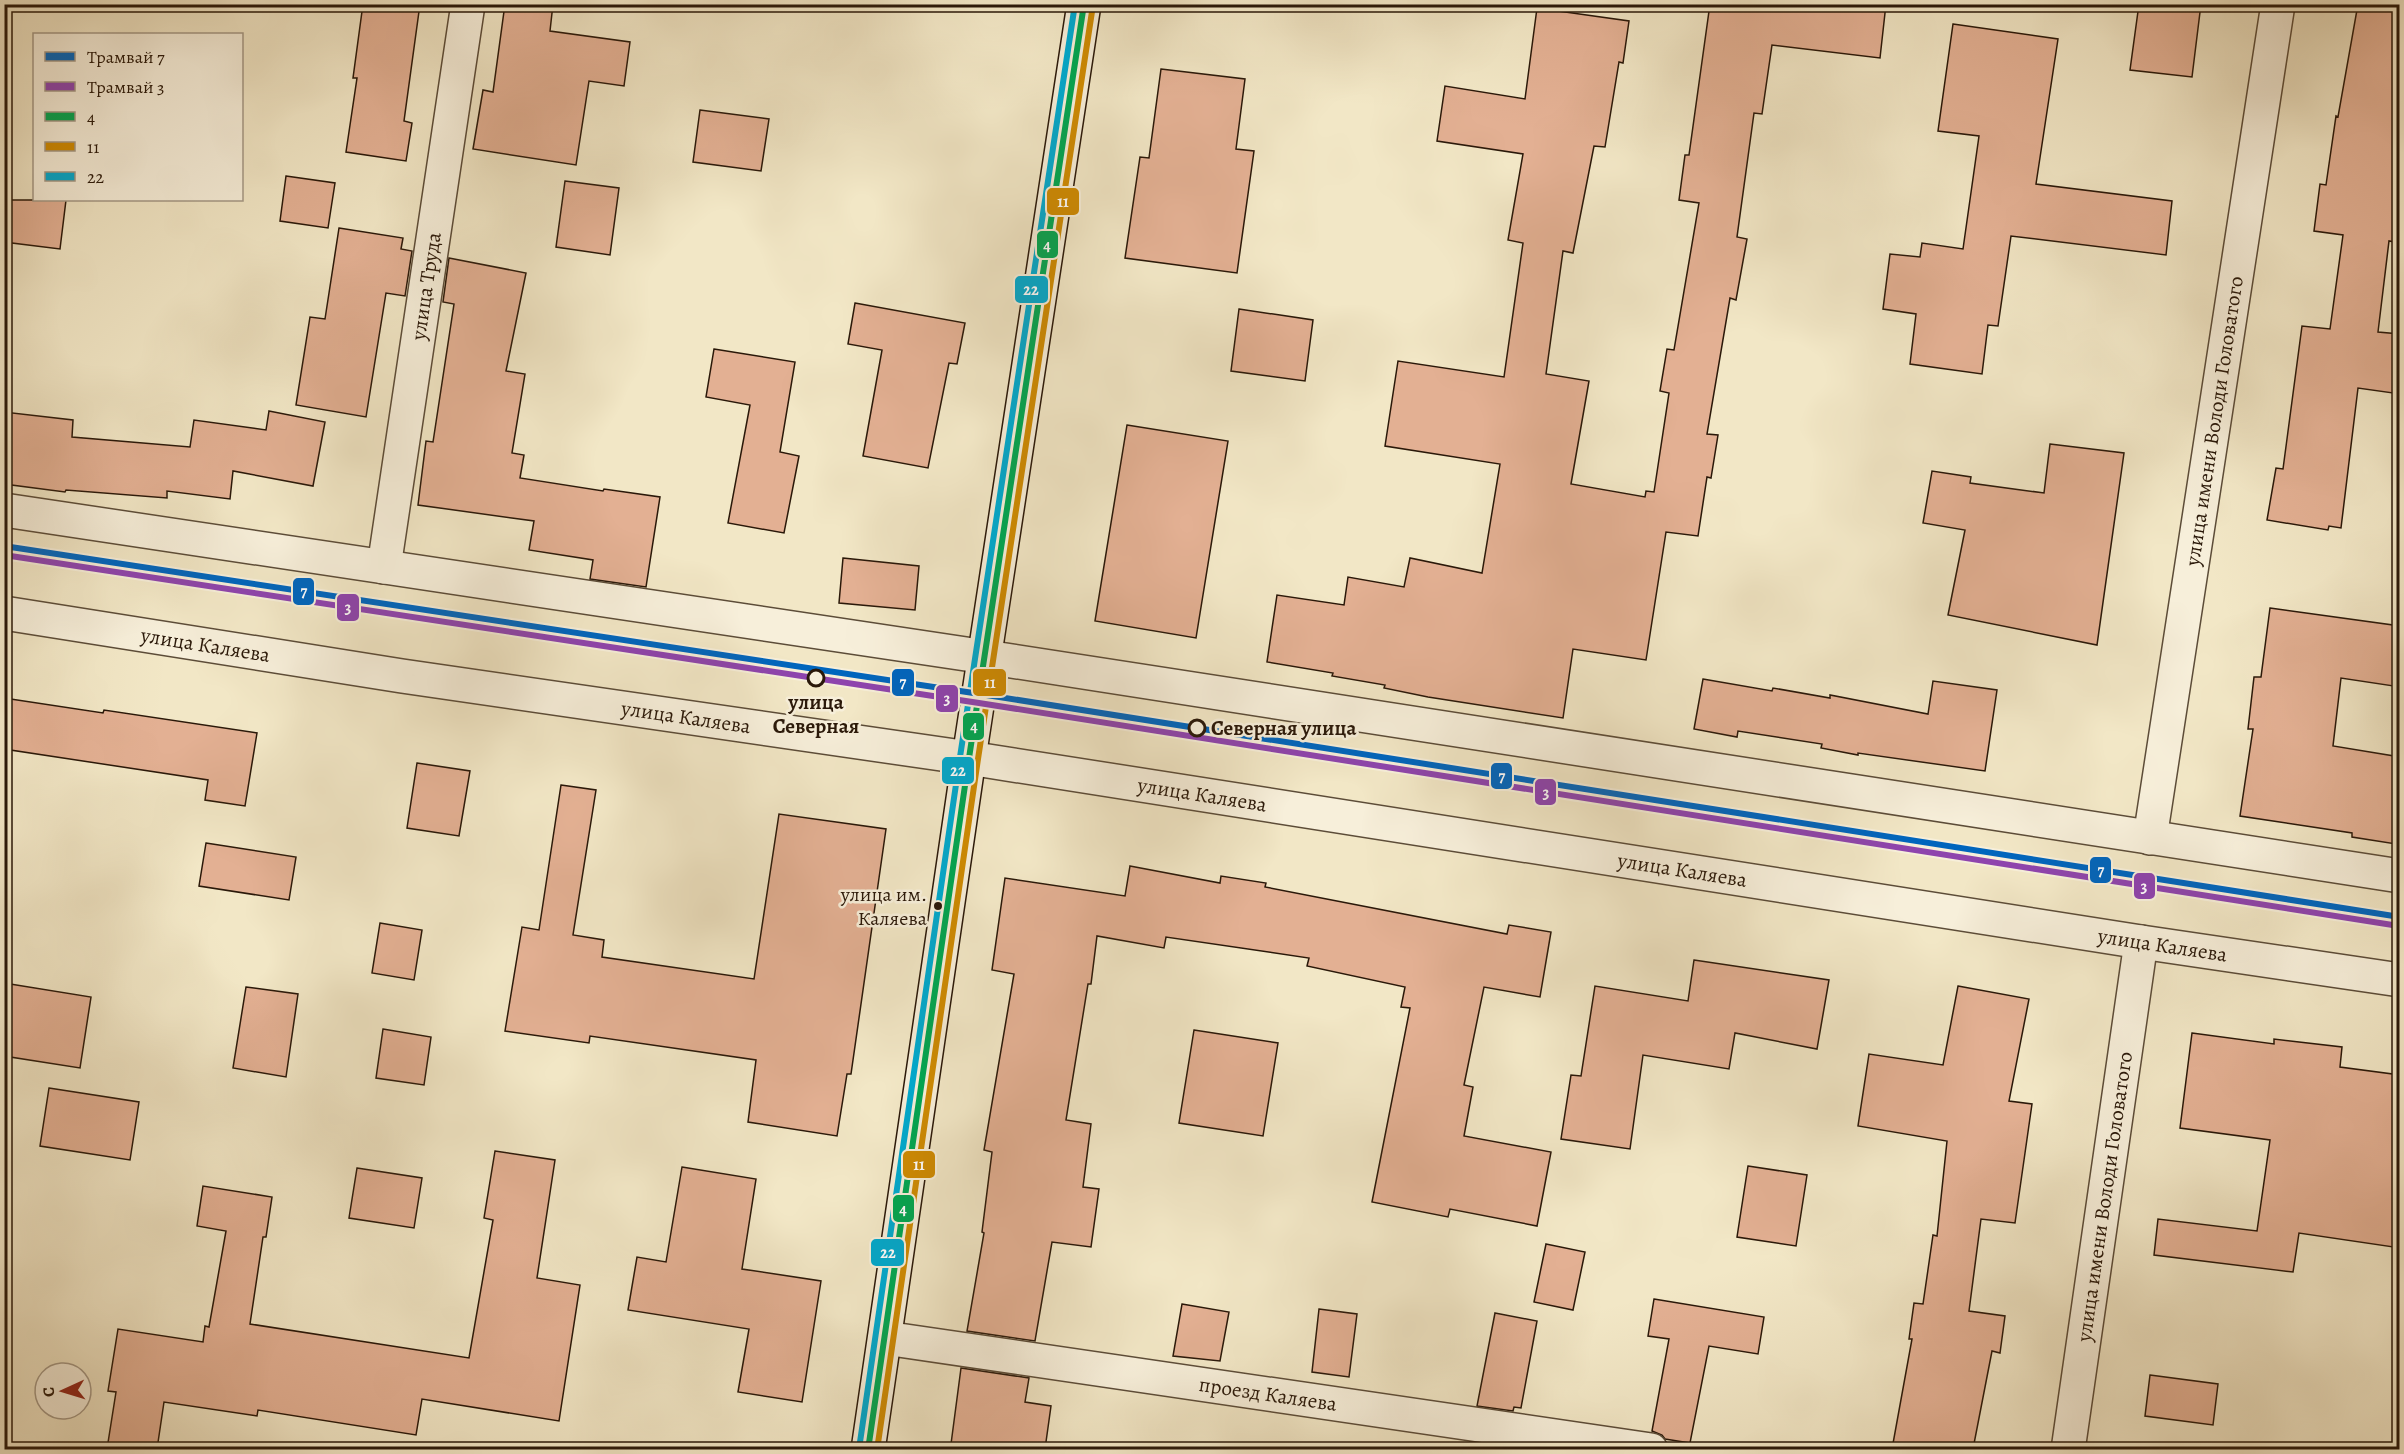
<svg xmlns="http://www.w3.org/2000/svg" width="2404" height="1454" font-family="Alegreya,serif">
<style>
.building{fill:#e3b093;stroke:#2a1809;stroke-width:1.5}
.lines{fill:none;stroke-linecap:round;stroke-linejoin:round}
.minor-casing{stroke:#5c4c38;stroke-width:36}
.secondary-casing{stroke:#2a1809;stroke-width:36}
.minor{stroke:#f7efda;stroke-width:33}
.secondary{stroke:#f7efda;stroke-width:33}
.bus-1-casing{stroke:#f7efda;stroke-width:10}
.bus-2-casing{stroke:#f7efda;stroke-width:10}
.bus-3-casing{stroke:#f7efda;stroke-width:10}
.bus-1{stroke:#00a651;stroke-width:6}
.bus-2{stroke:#ce8a02;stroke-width:6}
.bus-3{stroke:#00a9ce;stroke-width:6}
.tram-1-casing{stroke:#f7efda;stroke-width:10}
.tram-2-casing{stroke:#f7efda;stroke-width:10}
.tram-1{stroke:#0065bd;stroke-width:6}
.tram-2{stroke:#8e44ad;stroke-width:6}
.stop-dot{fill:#f7efda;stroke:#2a1809;stroke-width:3}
.bus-dot{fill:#2a1809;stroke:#f7efda;stroke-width:2}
.labels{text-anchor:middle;stroke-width:5;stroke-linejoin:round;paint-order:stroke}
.bus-label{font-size:20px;fill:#2a1809;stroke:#f7efda;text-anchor:end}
.street-label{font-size:21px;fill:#2a1809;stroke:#f7efda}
.stop-label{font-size:21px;font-weight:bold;fill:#2a1809;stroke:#f7efda}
.line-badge{stroke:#f7efda;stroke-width:2}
.badge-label{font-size:16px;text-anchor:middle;font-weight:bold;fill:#fff}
</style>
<rect width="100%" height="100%" fill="#f2e7c6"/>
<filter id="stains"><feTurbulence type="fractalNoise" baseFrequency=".00333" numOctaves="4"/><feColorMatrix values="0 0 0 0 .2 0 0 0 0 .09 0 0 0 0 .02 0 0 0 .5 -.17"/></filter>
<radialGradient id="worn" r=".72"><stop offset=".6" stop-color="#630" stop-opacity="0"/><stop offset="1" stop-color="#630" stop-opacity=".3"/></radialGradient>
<path class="building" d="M 363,4 L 420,4 L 404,121 L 412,123 L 406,161 L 346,152 L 357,78 L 353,78 Z
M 505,4 L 553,4 L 550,31 L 630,42 L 624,86 L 589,81 L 576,165 L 473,149 L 483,90 L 493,92 Z
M 1710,4 L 1886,4 L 1880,58 L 1772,45 L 1762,114 L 1754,113 L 1737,237 L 1747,239 L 1736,300 L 1730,298 L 1707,434 L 1718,435 L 1711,478 L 1707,477 L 1698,536 L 1666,532 L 1646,660 L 1573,649 L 1563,718 L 1428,697 L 1384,688 L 1385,685 L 1332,676 L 1333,673 L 1267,662 L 1277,595 L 1344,605 L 1348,577 L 1404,587 L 1410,558 L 1482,573 L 1500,464 L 1385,446 L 1398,361 L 1504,377 L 1523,243 L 1508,240 L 1523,154 L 1437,141 L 1445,86 L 1525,99 L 1537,8 L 1629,21 L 1623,63 L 1619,62 L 1605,147 L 1594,146 L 1573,253 L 1563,251 L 1546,374 L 1589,381 L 1571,484 L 1645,497 L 1646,491 L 1654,492 L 1669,393 L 1660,391 L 1667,349 L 1674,350 L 1699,203 L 1679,200 L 1685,155 L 1689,155 Z
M 2139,4 L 2201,4 L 2192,77 L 2130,70 Z
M 2358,4 L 2400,4 L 2400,243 L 2389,241 L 2378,332 L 2400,334 L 2400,394 L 2358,388 L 2341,528 L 2329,526 L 2328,530 L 2267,520 L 2276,468 L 2283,469 L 2302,326 L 2330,329 L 2343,235 L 2314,231 L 2320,184 L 2326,185 L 2336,116 L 2338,117 Z
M 1953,24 L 2058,39 L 2036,184 L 2172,201 L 2166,255 L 2011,236 L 1998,326 L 1988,325 L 1982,374 L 1910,364 L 1916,314 L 1883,309 L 1890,254 L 1920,257 L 1922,243 L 1963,249 L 1979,136 L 1938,131 Z
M 1161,69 L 1245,79 L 1236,149 L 1254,151 L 1237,273 L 1125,258 L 1140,157 L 1149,158 Z
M 700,110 L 769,119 L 761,171 L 693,162 Z
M 286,176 L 335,183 L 328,228 L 280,221 Z
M 565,181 L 619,188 L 610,255 L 556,247 Z
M 4,200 L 66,200 L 60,249 L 4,242 Z
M 339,228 L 403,238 L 401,249 L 412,251 L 405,296 L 386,293 L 366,417 L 296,405 L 310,317 L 325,319 Z
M 449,258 L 526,273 L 506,371 L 525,374 L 512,453 L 524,455 L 520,478 L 603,491 L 604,489 L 660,497 L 646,587 L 590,579 L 593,560 L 529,550 L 534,521 L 418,505 L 426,441 L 433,442 L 454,304 L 443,302 Z
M 855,303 L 965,323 L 957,364 L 949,363 L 928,468 L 863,456 L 882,350 L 848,344 Z
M 1239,309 L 1313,320 L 1305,381 L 1231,371 Z
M 714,349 L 795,362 L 780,452 L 799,456 L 784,533 L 728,523 L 750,405 L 706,397 Z
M 269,411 L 325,422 L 313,486 L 233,471 L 230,499 L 167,491 L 167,498 L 66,490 L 65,492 L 4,484 L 4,412 L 73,420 L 72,437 L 190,447 L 194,420 L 266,430 Z
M 1127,425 L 1228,441 L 1196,638 L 1095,621 Z
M 2050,444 L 2124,453 L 2097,645 L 1948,615 L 1965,530 L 1923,523 L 1932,471 L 1971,477 L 1970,483 L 2044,493 Z
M 843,558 L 919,566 L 915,610 L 839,603 Z
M 2270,608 L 2400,626 L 2400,687 L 2341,678 L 2333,746 L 2400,757 L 2400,824 L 2396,844 L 2352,837 L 2352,833 L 2240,816 L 2253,729 L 2248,729 L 2254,677 L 2261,677 Z
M 1703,679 L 1772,691 L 1773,688 L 1830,698 L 1830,695 L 1928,714 L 1933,681 L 1997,690 L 1985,771 L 1858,753 L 1858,755 L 1821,748 L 1822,744 L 1738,731 L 1737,737 L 1694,729 Z
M 4,698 L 103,713 L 104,710 L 257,733 L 245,806 L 205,800 L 208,780 L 4,749 Z
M 417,763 L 470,771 L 459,836 L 407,828 Z
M 561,785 L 596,790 L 573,935 L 604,940 L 602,957 L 754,979 L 779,814 L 886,829 L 851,1074 L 847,1074 L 837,1136 L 748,1122 L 756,1060 L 590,1036 L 589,1043 L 505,1031 L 522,927 L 539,930 Z
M 206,843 L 296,857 L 289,900 L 199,886 Z
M 1130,866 L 1220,883 L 1221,876 L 1266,883 L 1265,887 L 1507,934 L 1509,925 L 1551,932 L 1540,997 L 1484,987 L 1464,1085 L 1473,1087 L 1464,1136 L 1551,1152 L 1537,1226 L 1450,1209 L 1448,1217 L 1372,1202 L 1410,1008 L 1401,1007 L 1405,987 L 1307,966 L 1309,958 L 1166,937 L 1164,948 L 1097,936 L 1091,984 L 1088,984 L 1066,1120 L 1091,1124 L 1083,1187 L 1099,1189 L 1091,1247 L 1052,1242 L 1035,1341 L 967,1331 L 984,1233 L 982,1232 L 992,1152 L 984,1150 L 1014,974 L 992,970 L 1005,878 L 1125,896 Z
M 380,923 L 422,930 L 414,980 L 372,973 Z
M 1694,960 L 1829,980 L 1817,1049 L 1735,1033 L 1729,1069 L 1643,1055 L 1630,1149 L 1561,1139 L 1571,1075 L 1581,1076 L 1595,986 L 1688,1001 Z
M 4,983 L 91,997 L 80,1068 L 4,1056 Z
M 1958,986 L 2029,999 L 2009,1101 L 2032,1104 L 2015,1223 L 1981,1219 L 1969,1311 L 2005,1316 L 2000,1353 L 1992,1351 L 1973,1449 L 1892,1449 L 1912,1339 L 1909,1339 L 1914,1303 L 1923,1304 L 1933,1235 L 1937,1236 L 1947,1141 L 1858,1126 L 1869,1054 L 1943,1065 Z
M 246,987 L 298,994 L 286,1077 L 233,1068 Z
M 383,1029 L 431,1037 L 424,1085 L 376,1078 Z
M 1194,1030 L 1278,1043 L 1263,1136 L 1179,1123 Z
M 2192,1033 L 2274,1044 L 2274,1039 L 2342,1047 L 2340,1067 L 2400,1075 L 2400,1248 L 2299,1233 L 2293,1272 L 2154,1255 L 2158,1219 L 2257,1231 L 2270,1140 L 2180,1128 Z
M 49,1088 L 139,1102 L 130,1160 L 40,1146 Z
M 495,1151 L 555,1160 L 537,1278 L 580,1285 L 559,1421 L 422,1399 L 416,1435 L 258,1410 L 257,1416 L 164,1402 L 157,1449 L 107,1449 L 116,1392 L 108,1391 L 118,1329 L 203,1342 L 205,1326 L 209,1327 L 226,1231 L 197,1226 L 203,1186 L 272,1197 L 266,1237 L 263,1237 L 250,1324 L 469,1358 L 493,1220 L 484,1218 Z
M 1748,1166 L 1807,1175 L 1796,1246 L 1737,1237 Z
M 682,1167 L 756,1179 L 742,1269 L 821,1281 L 802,1402 L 738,1392 L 749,1329 L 628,1310 L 637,1257 L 666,1262 Z
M 357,1168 L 422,1178 L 414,1228 L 349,1218 Z
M 1546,1244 L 1585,1252 L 1573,1310 L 1534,1302 Z
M 1654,1299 L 1764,1317 L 1758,1354 L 1709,1346 L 1690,1443 L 1665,1439 L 1662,1435 L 1652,1431 L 1669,1339 L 1648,1336 Z
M 1182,1304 L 1229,1312 L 1220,1361 L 1173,1356 Z
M 1319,1309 L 1357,1314 L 1349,1377 L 1312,1372 Z
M 1495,1313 L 1537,1321 L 1521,1408 L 1514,1407 L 1513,1411 L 1477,1406 Z
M 961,1368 L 1029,1378 L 1025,1402 L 1051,1406 L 1045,1449 L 992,1449 L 951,1444 Z
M 2150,1375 L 2218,1384 L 2213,1425 L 2145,1416 Z
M 1470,1442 L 1508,1448 L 1507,1449 L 1468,1449 Z"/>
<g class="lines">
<g class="minor-casing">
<g id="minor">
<path d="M 4,510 L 986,657 L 2400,876"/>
<path id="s1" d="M 384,567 L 468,4"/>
<path id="s2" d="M 4,613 L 402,676 L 969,758 L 2141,942 L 2400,980"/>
<path id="s3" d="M 2150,838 L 2278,4"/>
<path id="s4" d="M 885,1338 L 1651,1450"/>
<path id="s5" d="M 2068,1450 L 2141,942"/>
</g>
</g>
<g class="secondary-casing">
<path id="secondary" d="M 868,1450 L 969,758 L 1084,4"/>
</g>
<use href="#minor" class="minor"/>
<use href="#secondary" class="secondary"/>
<g class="bus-1-casing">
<path id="bus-1" d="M 868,1450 L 969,758 L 1084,4"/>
</g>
<g class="bus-2-casing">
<path id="bus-2" d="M 877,1450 L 978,759 L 1093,5"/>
</g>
<g class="bus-3-casing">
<path id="bus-3" d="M 859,1449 L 960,757 L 1075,4"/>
</g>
<use href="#bus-1" class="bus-1"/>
<use href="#bus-2" class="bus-2"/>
<use href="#bus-3" class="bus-3"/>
<g class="tram-1-casing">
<path id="tram-1" d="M 4,546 L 980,694 L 2400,917"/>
</g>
<g class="tram-2-casing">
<path id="tram-2" d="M 4,555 L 979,703 L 2399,926"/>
</g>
<use href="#tram-1" class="tram-1"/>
<use href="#tram-2" class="tram-2"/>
</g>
<g class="stop-dot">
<circle cx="816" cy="678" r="8"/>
<circle cx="1197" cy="728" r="8"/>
</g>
<circle class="bus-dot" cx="938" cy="906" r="5"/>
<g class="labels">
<g class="bus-label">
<text x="927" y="901">улица им.<tspan x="927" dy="24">Каляева</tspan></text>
</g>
<g class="street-label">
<text dy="7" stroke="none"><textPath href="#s1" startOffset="284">улица Труда</textPath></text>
<text dy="7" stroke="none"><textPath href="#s3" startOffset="422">улица имени Володи Головатого</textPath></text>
<text dy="7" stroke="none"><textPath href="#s2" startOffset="204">улица Каляева</textPath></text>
<text dy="7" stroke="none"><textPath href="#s2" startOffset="690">улица Каляева</textPath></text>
<text dy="7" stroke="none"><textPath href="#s2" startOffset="1212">улица Каляева</textPath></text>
<text dy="7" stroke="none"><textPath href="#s2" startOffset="1698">улица Каляева</textPath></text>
<text dy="7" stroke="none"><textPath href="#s2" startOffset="2184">улица Каляева</textPath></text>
<text dy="7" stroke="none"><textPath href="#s5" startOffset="256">улица имени Володи Головатого</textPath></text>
<text dy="7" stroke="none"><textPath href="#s4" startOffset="387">проезд Каляева</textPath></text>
</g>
<g class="stop-label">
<text x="816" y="709">улица<tspan x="816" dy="24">Северная</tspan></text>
<text x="1211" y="735" text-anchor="start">Северная улица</text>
</g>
</g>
<g class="line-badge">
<rect x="1046" y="187" width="34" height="29" rx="6" fill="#ce8a02"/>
<rect x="1036" y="230" width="23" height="29" rx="6" fill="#00a651"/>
<rect x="1014" y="275" width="35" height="29" rx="6" fill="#00a9ce"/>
<rect x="292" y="577" width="23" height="29" rx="6" fill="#0065bd"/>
<rect x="336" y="593" width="24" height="29" rx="6" fill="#8e44ad"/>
<rect x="891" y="668" width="24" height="29" rx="6" fill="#0065bd"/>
<rect x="972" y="668" width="35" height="29" rx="6" fill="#ce8a02"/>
<rect x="935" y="684" width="24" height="29" rx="6" fill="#8e44ad"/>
<rect x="962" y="712" width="23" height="29" rx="6" fill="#00a651"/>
<rect x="941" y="756" width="34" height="29" rx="6" fill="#00a9ce"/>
<rect x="1490" y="762" width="23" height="28" rx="6" fill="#0065bd"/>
<rect x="1534" y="778" width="23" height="28" rx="6" fill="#8e44ad"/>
<rect x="2089" y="856" width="23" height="28" rx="6" fill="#0065bd"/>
<rect x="2133" y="872" width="23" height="28" rx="6" fill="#8e44ad"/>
<rect x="902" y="1150" width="34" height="29" rx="6" fill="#ce8a02"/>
<rect x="892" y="1194" width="23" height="29" rx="6" fill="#00a651"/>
<rect x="870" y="1238" width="35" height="29" rx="6" fill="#00a9ce"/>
</g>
<g class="badge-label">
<text x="1063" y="207">11</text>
<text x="1047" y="251">4</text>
<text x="1031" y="295">22</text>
<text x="304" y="597">7</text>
<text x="348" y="613">3</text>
<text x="903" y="688">7</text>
<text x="990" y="688">11</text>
<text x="947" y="704">3</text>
<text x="974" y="732">4</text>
<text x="958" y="776">22</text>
<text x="1502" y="782">7</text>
<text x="1546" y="798">3</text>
<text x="2101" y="876">7</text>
<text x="2144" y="892">3</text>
<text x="919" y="1170">11</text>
<text x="903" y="1215">4</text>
<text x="888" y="1258">22</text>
</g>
<rect width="2404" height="1454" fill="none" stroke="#f2e7c6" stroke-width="24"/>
<rect x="6" y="6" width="2392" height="1442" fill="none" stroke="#2a1809" stroke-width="3"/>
<rect x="12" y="12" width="2380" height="1430" fill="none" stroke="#2a1809" stroke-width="1.5"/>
<rect x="33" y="33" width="210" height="168" fill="#f7efda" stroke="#a59986" stroke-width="1.5"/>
<rect x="45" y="52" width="30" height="9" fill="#0065bd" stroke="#a59986" stroke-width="1.5"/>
<text x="87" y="63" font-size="18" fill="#2a1809">Трамвай 7</text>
<rect x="45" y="82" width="30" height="9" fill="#8e44ad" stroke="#a59986" stroke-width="1.5"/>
<text x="87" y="93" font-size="18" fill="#2a1809">Трамвай 3</text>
<rect x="45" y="112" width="30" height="9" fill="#00a651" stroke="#a59986" stroke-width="1.5"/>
<text x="87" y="123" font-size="18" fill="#2a1809">4</text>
<rect x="45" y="142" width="30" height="9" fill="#ce8a02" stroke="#a59986" stroke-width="1.5"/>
<text x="87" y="153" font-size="18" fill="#2a1809">11</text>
<rect x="45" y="172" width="30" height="9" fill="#00a9ce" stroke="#a59986" stroke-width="1.5"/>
<text x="87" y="183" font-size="18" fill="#2a1809">22</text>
<g transform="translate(63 1391) rotate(266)"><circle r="28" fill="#f7efda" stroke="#a59986" stroke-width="1.5"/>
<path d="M0-4.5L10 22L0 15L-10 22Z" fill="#8f2418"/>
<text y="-9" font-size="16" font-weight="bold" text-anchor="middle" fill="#2a1809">С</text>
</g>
<rect width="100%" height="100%" filter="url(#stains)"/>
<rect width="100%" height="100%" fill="url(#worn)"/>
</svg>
